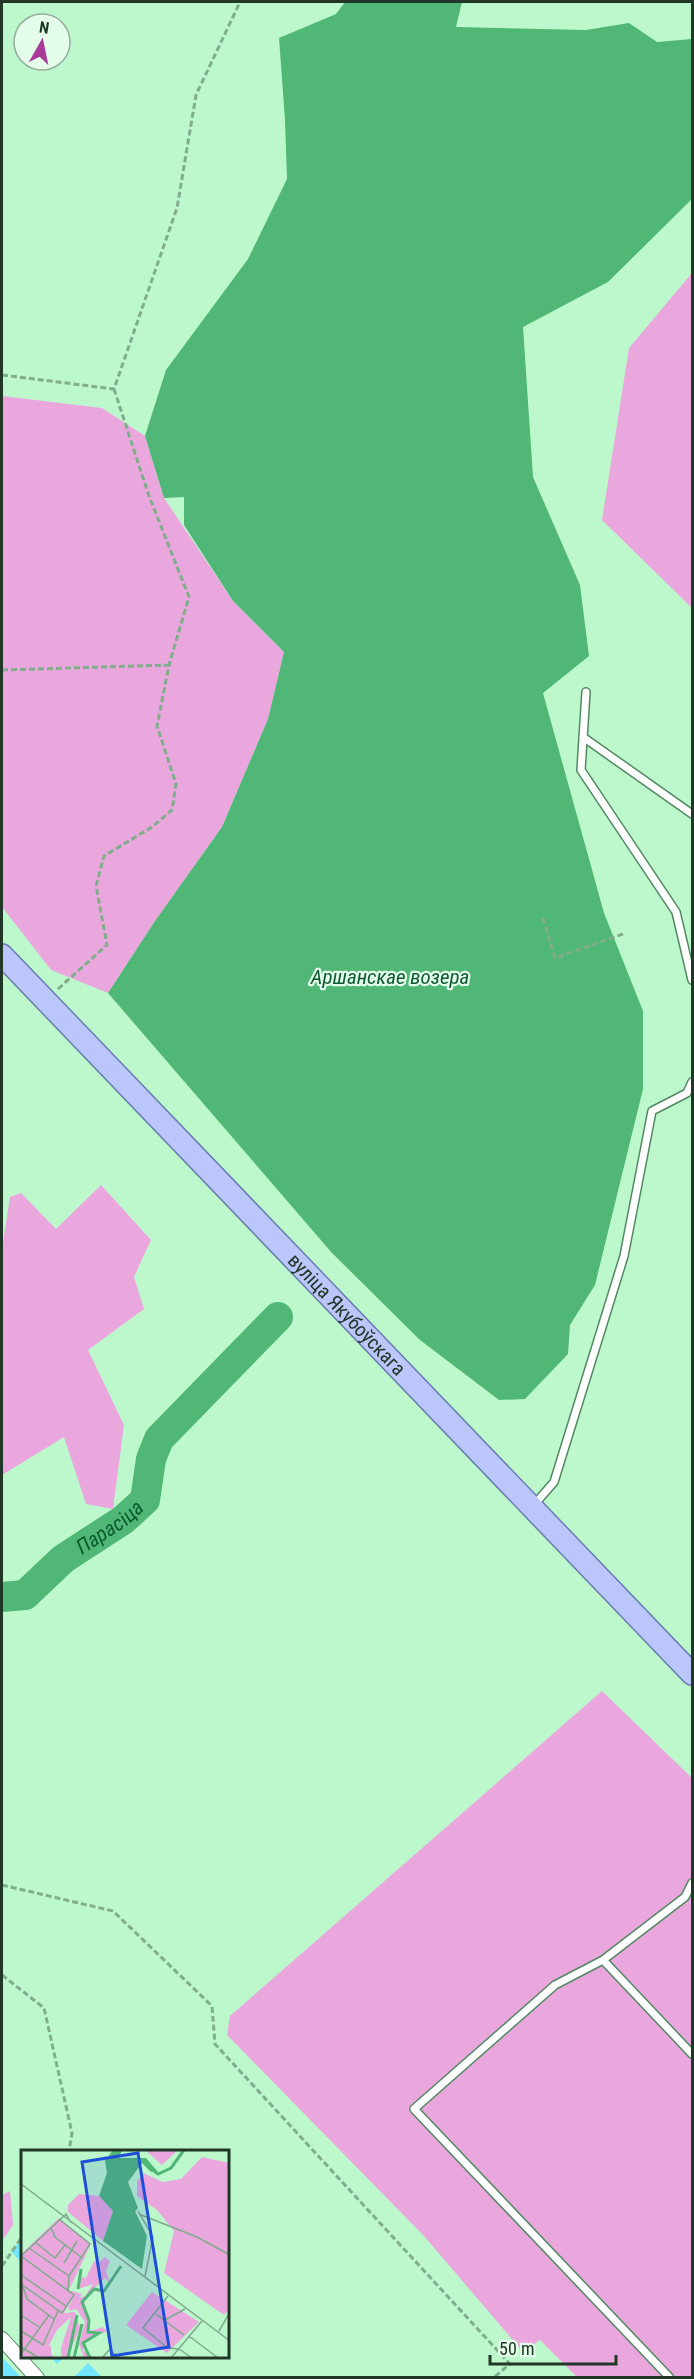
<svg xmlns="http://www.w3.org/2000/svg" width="694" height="2379" font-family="'Roboto Condensed',sans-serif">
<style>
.green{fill:#eaa7de}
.water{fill:#50b776}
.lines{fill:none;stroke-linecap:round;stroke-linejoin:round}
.river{stroke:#50b776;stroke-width:30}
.building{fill:#72e6fe}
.service-casing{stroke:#528963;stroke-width:10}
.minor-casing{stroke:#528963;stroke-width:16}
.primary-casing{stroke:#687dae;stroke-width:24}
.path{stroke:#80ad8c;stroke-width:3;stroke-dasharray:6 3;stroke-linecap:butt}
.service{stroke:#fff;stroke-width:7}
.minor{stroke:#fff;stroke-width:14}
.primary{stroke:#bbc7fa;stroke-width:21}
.labels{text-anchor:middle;stroke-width:4.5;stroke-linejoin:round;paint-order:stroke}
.street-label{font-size:20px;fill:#203727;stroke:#e4fcea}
.water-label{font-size:21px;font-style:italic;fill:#0b5a2f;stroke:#e4fcea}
.inset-river{fill:none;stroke:#50b776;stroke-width:3}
.inset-road{fill:none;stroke:#7eab8b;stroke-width:1.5}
.view{fill:#1d4ed8;fill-opacity:0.15;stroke:#1d4ed8;stroke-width:3}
.inset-edge{fill:none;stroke:#203727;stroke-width:3}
</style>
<rect width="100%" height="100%" fill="#bdf8cd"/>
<path class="green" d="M 692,273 L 692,608 L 602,520 L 629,348 Z
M 2,396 L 102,408 L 145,436 L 164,498 L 233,601 L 284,652 L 268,719 L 222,827 L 155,921 L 108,993 L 51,970 L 2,907 Z
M 101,1185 L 151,1240 L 134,1277 L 144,1309 L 88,1350 L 124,1425 L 113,1509 L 86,1504 L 64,1437 L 2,1475 L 2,1249 L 10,1197 L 21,1193 L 56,1229 Z
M 602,1691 L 692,1778 L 692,2377 L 577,2377 L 540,2340 L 523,2352 L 424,2236 L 227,2035 L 230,2016 Z
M 10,2191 L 13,2225 L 2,2241 L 2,2195 Z"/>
<path class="water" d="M 345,2 L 462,2 L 456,27 L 586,30 L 629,23 L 657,42 L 692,39 L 692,199 L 608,282 L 523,327 L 533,477 L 580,585 L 589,656 L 543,693 L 604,913 L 643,1011 L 643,1089 L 595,1285 L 570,1325 L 568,1354 L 525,1399 L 499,1400 L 420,1340 L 332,1253 L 108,993 L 155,921 L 222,827 L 268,719 L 284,652 L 233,601 L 184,525 L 184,497 L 164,498 L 145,436 L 166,370 L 248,259 L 287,179 L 285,120 L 279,38 L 336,14 Z"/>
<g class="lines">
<path class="river" id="s1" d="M 2,1597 L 25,1595 L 63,1559 L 123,1520 L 145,1500 L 151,1459 L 159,1439 L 278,1317"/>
</g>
<path class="building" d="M 22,2239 L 22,2263 L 11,2251 Z
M 50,2356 L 65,2356 L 57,2364 Z
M 2,2357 L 19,2375 L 17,2378 L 2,2378 Z
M 88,2363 L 103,2378 L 73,2378 Z"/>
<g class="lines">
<g class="service-casing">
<path id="service" d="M 586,692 L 581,770 L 676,912 L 692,980
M 583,737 L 692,814
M 534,1505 L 554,1482 L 624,1256 L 652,1111 L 687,1093 L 692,1082
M 603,1960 L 692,2054
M 670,2378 L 414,2109 L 555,1985 L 603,1960 L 685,1897 L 692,1883"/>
</g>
<g class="minor-casing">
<path id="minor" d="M 2,2339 L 37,2378"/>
</g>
<g class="primary-casing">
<g id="primary">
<path id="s2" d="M 2,955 L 692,1674"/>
</g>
</g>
<path class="path" d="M 2,375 L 114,389 L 177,208 L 196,95 L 240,2
M 2,670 L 169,665
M 543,918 L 555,958 L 623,934
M 58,989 L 107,945 L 96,886 L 104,856 L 152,827 L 172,810 L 176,784 L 157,726 L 169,665 L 189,597 L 149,496 L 114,389
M 2,1885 L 113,1911 L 212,2006 L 215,2044 L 510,2364 L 493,2378
M 2,1975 L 44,2008 L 72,2133 L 69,2151
M 2,2266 L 22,2237"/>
<use href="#service" class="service"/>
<use href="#minor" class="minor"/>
<use href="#primary" class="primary"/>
</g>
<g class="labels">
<g class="street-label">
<text dy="7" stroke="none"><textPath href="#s2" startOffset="498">вуліца Якубоўскага</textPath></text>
</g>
<g class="water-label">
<text x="390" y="984">Аршанскае возера</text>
<text dy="7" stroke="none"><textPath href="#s1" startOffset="132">Парасіца</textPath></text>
</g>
</g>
<g transform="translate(21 2150)">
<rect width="208" height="208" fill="#bdf8cd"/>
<path d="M 124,0 L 157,0 L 141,15 ZM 181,7 L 208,13 L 209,158 L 203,165 L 143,123 L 153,81 L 136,60 L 116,46 L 116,32 L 122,23 L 142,32 L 160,29 ZM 58,44 L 78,46 L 92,61 L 82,91 L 47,62 L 47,55 ZM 38,68 L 70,94 L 48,140 L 61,144 L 59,148 L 64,146 L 72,134 L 57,139 L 60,127 L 65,128 L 73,111 L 77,113 L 84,107 L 89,111 L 85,121 L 89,133 L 84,128 L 73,138 L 78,142 L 73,141 L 63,151 L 69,172 L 66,182 L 82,177 L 86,181 L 62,192 L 62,201 L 72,207 L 63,208 L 58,194 L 64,172 L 55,159 L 49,161 L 47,158 L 53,146 L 43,163 L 54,162 L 59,178 L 46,208 L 41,208 L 40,198 L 50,167 L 36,180 L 27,197 L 30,195 L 30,204 L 34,208 L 0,208 L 0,104 ZM 131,142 L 178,172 L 146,203 L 105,175 Z" fill="#eaa7de"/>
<path d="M 92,0 L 101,0 L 98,8 L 125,8 L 137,22 L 130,22 L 121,13 L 107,32 L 117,58 L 114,61 L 126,86 L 121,119 L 82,91 L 92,61 L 78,46 L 86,23 L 84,11 Z" fill="#50b776"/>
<path class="inset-river" d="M 132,20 L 137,24 L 150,18 L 163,0M 57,139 L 60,119M 47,208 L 56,165M 53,208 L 61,174M 69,208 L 62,193 L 78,183 L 67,182 L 68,170 L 61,152 L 73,139 L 83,141 L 100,116"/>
<path class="inset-road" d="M 0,34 L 209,191M 117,61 L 132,87 L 124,126M 118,64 L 176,87 L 209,105M 38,69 L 69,94 L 48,126M 30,78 L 34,87 L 61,108M 14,92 L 34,108 L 44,95M 8,98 L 48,126 L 47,140M 0,106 L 53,145 L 41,163 L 0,134M 0,106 L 45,64 L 50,73M 43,113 L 56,91M 0,125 L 45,156M 2,137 L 6,149 L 33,169M 147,146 L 122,178 L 147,198 L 158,199 L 171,208M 135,164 L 163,185M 0,165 L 18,177M 144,170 L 164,159M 0,181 L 22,195 L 37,161M 198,181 L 209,162M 168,186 L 197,208M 0,197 L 18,208M 0,204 L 28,165M 81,208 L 88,200 L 99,208M 150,208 L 181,171"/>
<path class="view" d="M 117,3 L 148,197 L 91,206 L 61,12 Z"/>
<rect width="208" height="208" class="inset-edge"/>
</g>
<rect width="694" height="2379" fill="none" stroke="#203727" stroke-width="6"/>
<g transform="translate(42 42) rotate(9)"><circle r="28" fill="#e4fcea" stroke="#96ad9c" stroke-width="1.5"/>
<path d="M0-4.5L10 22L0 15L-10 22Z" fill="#a83b9a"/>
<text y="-9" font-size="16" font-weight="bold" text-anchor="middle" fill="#203727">N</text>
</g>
<path d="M490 2355v9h126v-9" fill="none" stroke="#203727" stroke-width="3"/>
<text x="499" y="2355" font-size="18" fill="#203727" stroke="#e4fcea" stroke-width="4.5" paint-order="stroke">50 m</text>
</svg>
